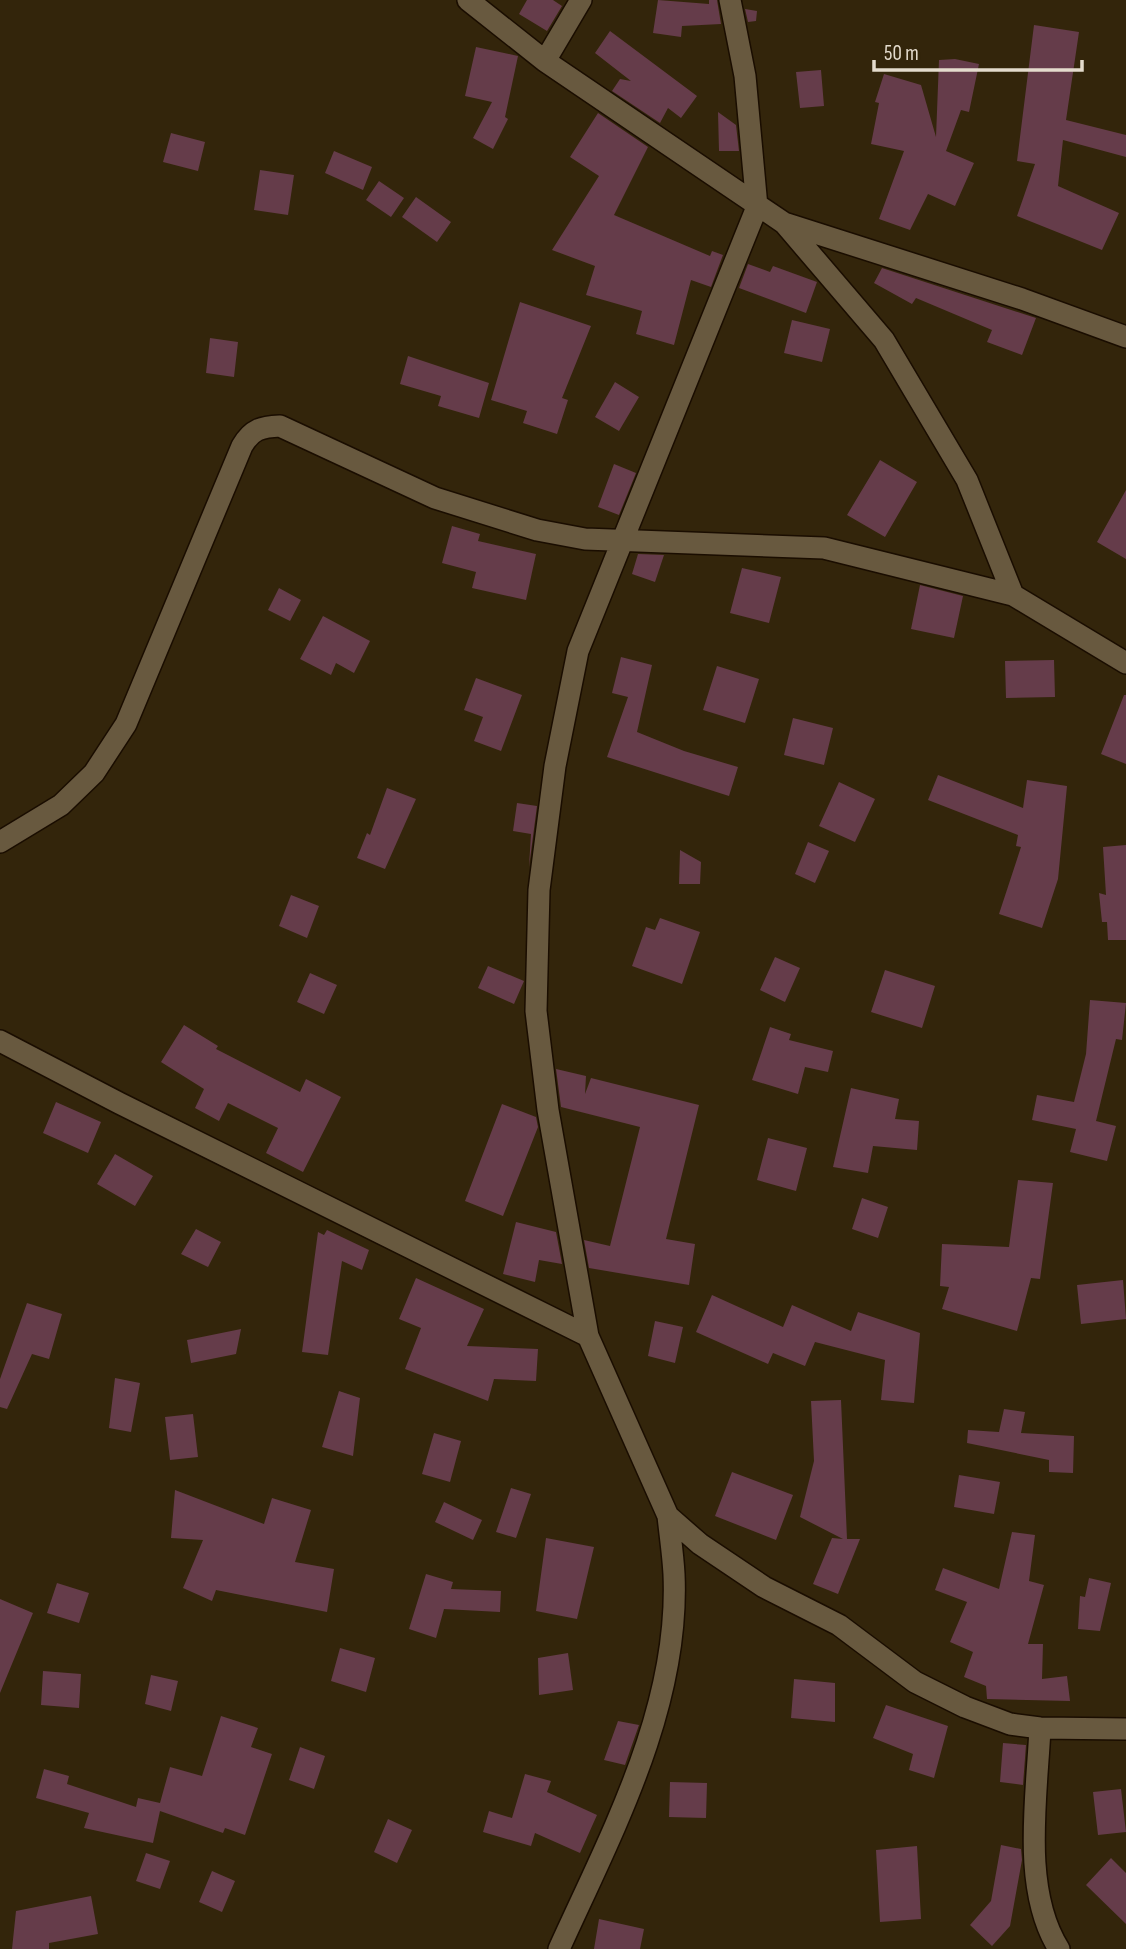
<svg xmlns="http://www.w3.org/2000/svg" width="1126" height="1949" font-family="'Sofia Sans Condensed',sans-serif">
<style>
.building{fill:#653c4a}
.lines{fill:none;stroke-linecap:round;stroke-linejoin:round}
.street-casing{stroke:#1a0d00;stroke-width:24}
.street{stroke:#68593f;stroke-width:21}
</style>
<rect width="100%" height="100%" fill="#33250b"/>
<path class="building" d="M 527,0 L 553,0 L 562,6 L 547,31 L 519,14 Z
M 658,0 L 709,4 L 709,0 L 717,0 L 721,24 L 682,26 L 681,37 L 653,33 Z
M 745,9 L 757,11 L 756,21 L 748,22 Z
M 1034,25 L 1079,32 L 1066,120 L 1126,135 L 1126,157 L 1063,140 L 1058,186 L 1119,213 L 1102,250 L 1017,216 L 1035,164 L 1017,161 Z
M 610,31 L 697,96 L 681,118 L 668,108 L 660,123 L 612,91 L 620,79 L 631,81 L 595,53 Z
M 476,47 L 518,56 L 505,117 L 508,119 L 493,149 L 473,138 L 492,102 L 465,96 Z
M 955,59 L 979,64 L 969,112 L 961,110 L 946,151 L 974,163 L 955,206 L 928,194 L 910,230 L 879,219 L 904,151 L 871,144 L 879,103 L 875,102 L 884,74 L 921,85 L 936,137 L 939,60 Z
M 821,70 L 824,106 L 800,108 L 796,72 Z
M 718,112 L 736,125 L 739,151 L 719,151 Z
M 598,113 L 648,147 L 614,215 L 710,256 L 712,251 L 723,255 L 711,287 L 691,280 L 674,345 L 636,334 L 642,311 L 586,295 L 595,266 L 552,250 L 599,176 L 570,157 Z
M 171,133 L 205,142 L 198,171 L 163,162 Z
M 334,151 L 372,167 L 363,190 L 325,173 Z
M 260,170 L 294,175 L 288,215 L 254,210 Z
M 379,181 L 404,198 L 391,217 L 366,200 Z
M 416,197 L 451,222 L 437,242 L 402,217 Z
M 748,264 L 770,272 L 773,266 L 817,282 L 806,313 L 739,288 Z
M 882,268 L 1036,318 L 1022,355 L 987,342 L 992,330 L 916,298 L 912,304 L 874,283 Z
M 520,302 L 591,326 L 562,398 L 568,400 L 557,434 L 523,423 L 527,411 L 491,400 Z
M 792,320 L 830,329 L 822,362 L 784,353 Z
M 210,338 L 238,342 L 234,377 L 206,373 Z
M 408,356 L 489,383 L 479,418 L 438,406 L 441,396 L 400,384 Z
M 615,382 L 639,397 L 619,431 L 595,417 Z
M 880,460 L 917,482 L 885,537 L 847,515 Z
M 614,464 L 636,473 L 619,515 L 598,507 Z
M 1126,490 L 1126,559 L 1097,542 Z
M 452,526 L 480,534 L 478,541 L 536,554 L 526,600 L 472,588 L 476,572 L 442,563 Z
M 638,554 L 664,555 L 655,582 L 632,574 Z
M 742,568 L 781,577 L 769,623 L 730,613 Z
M 920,585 L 963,596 L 954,638 L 911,629 Z
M 279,588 L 301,600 L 290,621 L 268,610 Z
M 323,616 L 370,641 L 354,673 L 336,663 L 331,675 L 300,659 Z
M 621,657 L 652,665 L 637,732 L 684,751 L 738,767 L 729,796 L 607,757 L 628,697 L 612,693 Z
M 1054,660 L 1055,697 L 1006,698 L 1005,661 Z
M 717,666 L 759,679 L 745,723 L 703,710 Z
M 476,678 L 522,695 L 501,751 L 474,741 L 483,717 L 464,710 Z
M 1124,695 L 1126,695 L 1126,764 L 1101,754 Z
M 793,718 L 833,728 L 824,765 L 784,755 Z
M 938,775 L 1023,808 L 1027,780 L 1067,786 L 1058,879 L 1042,928 L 999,914 L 1021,847 L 1016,846 L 1018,835 L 928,800 Z
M 839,782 L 875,799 L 855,842 L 819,826 Z
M 387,788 L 416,799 L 385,869 L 357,858 L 367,833 L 370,835 Z
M 517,803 L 537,806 L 529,867 L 531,834 L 513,831 Z
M 808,842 L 829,851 L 815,883 L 795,874 Z
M 1126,845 L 1126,940 L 1108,940 L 1107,922 L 1102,922 L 1099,893 L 1106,895 L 1103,847 Z
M 680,850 L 701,862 L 700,884 L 679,884 Z
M 291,895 L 319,906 L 307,938 L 279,926 Z
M 660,918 L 700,932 L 682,984 L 632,966 L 646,927 L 655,930 Z
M 775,957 L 800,968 L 785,1002 L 760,990 Z
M 488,966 L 524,981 L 514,1004 L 478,988 Z
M 885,970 L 935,986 L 922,1028 L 871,1012 Z
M 310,973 L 337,985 L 324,1014 L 297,1002 Z
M 1090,1000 L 1126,1003 L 1122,1040 L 1116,1039 L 1096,1121 L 1116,1126 L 1107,1161 L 1070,1152 L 1076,1129 L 1032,1120 L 1037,1095 L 1074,1102 L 1086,1054 Z
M 184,1025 L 218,1046 L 216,1049 L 300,1092 L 306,1079 L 341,1097 L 303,1172 L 266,1153 L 278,1128 L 228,1103 L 219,1121 L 195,1108 L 204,1089 L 161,1062 Z
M 770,1027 L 791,1034 L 789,1040 L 833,1051 L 828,1072 L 805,1067 L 798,1094 L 752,1080 Z
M 556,1069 L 586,1076 L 585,1094 L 591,1078 L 699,1105 L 666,1239 L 695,1244 L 689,1285 L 589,1268 L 584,1240 L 610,1246 L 640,1127 L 561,1107 Z
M 851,1088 L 899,1099 L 895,1119 L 919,1121 L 917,1150 L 873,1146 L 868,1173 L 833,1167 Z
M 56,1102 L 101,1122 L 88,1153 L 43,1133 Z
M 502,1104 L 536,1117 L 538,1127 L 503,1216 L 465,1201 Z
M 768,1138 L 807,1148 L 796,1191 L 757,1180 Z
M 115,1154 L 153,1176 L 135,1206 L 97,1184 Z
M 1018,1180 L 1053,1183 L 1040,1279 L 1031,1278 L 1017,1331 L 942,1309 L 949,1287 L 940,1286 L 942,1244 L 1009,1247 Z
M 862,1198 L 888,1207 L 878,1238 L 852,1229 Z
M 516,1222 L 556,1232 L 562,1264 L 539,1260 L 535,1282 L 503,1274 Z
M 196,1229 L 221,1242 L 208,1267 L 181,1254 Z
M 327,1230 L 369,1250 L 362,1270 L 342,1261 L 328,1355 L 302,1352 L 318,1232 L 324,1235 Z
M 416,1278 L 484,1309 L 467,1346 L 538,1349 L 536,1381 L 494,1379 L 488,1401 L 405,1369 L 421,1328 L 399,1319 Z
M 1123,1280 L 1126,1319 L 1081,1324 L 1077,1285 Z
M 712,1295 L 783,1327 L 792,1305 L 851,1331 L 858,1312 L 920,1333 L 914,1403 L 881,1400 L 885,1360 L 815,1342 L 805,1366 L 773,1353 L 768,1364 L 696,1332 Z
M 27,1303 L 62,1314 L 49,1359 L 32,1354 L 7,1409 L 0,1407 L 0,1379 Z
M 655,1321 L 683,1327 L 675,1363 L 648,1356 Z
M 241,1329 L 236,1354 L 191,1363 L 187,1340 Z
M 115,1378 L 140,1383 L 131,1432 L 109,1428 Z
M 339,1391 L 360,1398 L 353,1456 L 322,1447 Z
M 841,1400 L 847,1539 L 860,1539 L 838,1594 L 813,1584 L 832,1538 L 843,1539 L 800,1517 L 814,1461 L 811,1401 Z
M 1004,1409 L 1025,1412 L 1021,1433 L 1074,1436 L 1073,1473 L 1049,1472 L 1049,1460 L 967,1443 L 968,1430 L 999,1432 Z
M 193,1414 L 198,1457 L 170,1460 L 165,1417 Z
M 434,1433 L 461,1441 L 450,1482 L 422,1474 Z
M 732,1472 L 793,1495 L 776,1540 L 715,1516 Z
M 959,1475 L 1000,1482 L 994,1514 L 954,1507 Z
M 511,1488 L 531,1494 L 516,1538 L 496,1532 Z
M 175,1490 L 264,1524 L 272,1498 L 311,1510 L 295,1562 L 334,1569 L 327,1612 L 216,1590 L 212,1601 L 183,1588 L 203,1540 L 171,1538 Z
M 444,1502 L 482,1520 L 473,1540 L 435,1522 Z
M 1012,1532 L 1035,1535 L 1029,1581 L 1044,1585 L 1028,1644 L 1043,1644 L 1042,1679 L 1067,1676 L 1070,1701 L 987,1699 L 986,1686 L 964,1677 L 973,1652 L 950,1642 L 967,1602 L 935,1590 L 943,1568 L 999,1589 Z
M 546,1538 L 594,1547 L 577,1619 L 536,1611 Z
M 426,1574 L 453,1582 L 451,1589 L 501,1591 L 500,1612 L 444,1609 L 436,1638 L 409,1629 Z
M 1089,1578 L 1111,1583 L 1100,1631 L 1078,1629 L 1080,1596 L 1085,1597 Z
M 57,1583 L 89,1593 L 79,1623 L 47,1613 Z
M 0,1599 L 33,1613 L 0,1693 Z
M 340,1648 L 375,1658 L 366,1692 L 331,1681 Z
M 568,1653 L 573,1690 L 539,1695 L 538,1658 Z
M 43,1671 L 81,1674 L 79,1708 L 41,1705 Z
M 151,1675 L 178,1681 L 171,1711 L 145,1704 Z
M 794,1679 L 835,1683 L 835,1722 L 791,1718 Z
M 886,1705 L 948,1726 L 934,1778 L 909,1770 L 913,1754 L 873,1738 Z
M 221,1716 L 258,1728 L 251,1747 L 272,1754 L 245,1835 L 225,1828 L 223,1833 L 160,1811 L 153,1843 L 84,1828 L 89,1813 L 36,1798 L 44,1769 L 69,1776 L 67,1784 L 136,1807 L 138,1798 L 160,1803 L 170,1767 L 202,1776 Z
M 618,1721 L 639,1725 L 625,1765 L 604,1760 Z
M 1003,1743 L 1026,1745 L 1023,1785 L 1000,1782 Z
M 300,1747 L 325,1756 L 314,1789 L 289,1780 Z
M 525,1774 L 551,1781 L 547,1792 L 597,1815 L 580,1853 L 535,1833 L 531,1846 L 483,1832 L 489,1811 L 512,1818 Z
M 670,1782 L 707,1783 L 706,1818 L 669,1817 Z
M 1121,1789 L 1126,1832 L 1098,1835 L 1093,1792 Z
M 388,1819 L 412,1830 L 397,1863 L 374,1852 Z
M 1001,1845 L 1021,1849 L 1022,1860 L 1010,1926 L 992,1946 L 970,1925 L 991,1901 Z
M 917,1846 L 921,1919 L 880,1922 L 876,1850 Z
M 146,1853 L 170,1861 L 160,1889 L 136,1881 Z
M 1111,1858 L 1126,1873 L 1126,1924 L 1086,1885 Z
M 212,1871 L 235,1881 L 222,1912 L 199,1902 Z
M 91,1896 L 98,1934 L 49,1943 L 49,1949 L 12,1949 L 16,1911 Z
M 599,1919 L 644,1929 L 640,1949 L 594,1949 Z"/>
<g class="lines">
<g class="street-casing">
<path id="street" d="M 468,0 L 545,61 L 784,223 L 884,340 L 967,480 L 1013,595 L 1126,663
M 730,0 L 745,76 L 757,207 L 578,651 L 555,766 L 539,890 L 536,1011 L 548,1110 L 588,1336 L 668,1516 L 700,1544 L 764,1587 L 839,1625 L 915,1682 L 965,1707 L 1010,1724 L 1040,1728 L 1126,1729
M 545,61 L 581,0
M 784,223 L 1022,299 L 1126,337
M 0,842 L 61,805 L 94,773 L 126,724 L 242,446 C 252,429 261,427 280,426 L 435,498 L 537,530 L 585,539 L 824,548 L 1013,595
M 0,1041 L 119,1103 L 588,1336
M 1040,1728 C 1037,1796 1021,1889 1059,1949
M 559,1949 C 612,1832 680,1707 674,1574 C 673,1555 670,1535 668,1516"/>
</g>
<use href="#street" class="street"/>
</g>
<path d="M874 60v10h208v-10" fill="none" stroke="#e4dbcd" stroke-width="3.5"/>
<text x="884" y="60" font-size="21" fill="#e4dbcd" stroke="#33250b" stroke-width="5" paint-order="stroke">50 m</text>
</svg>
